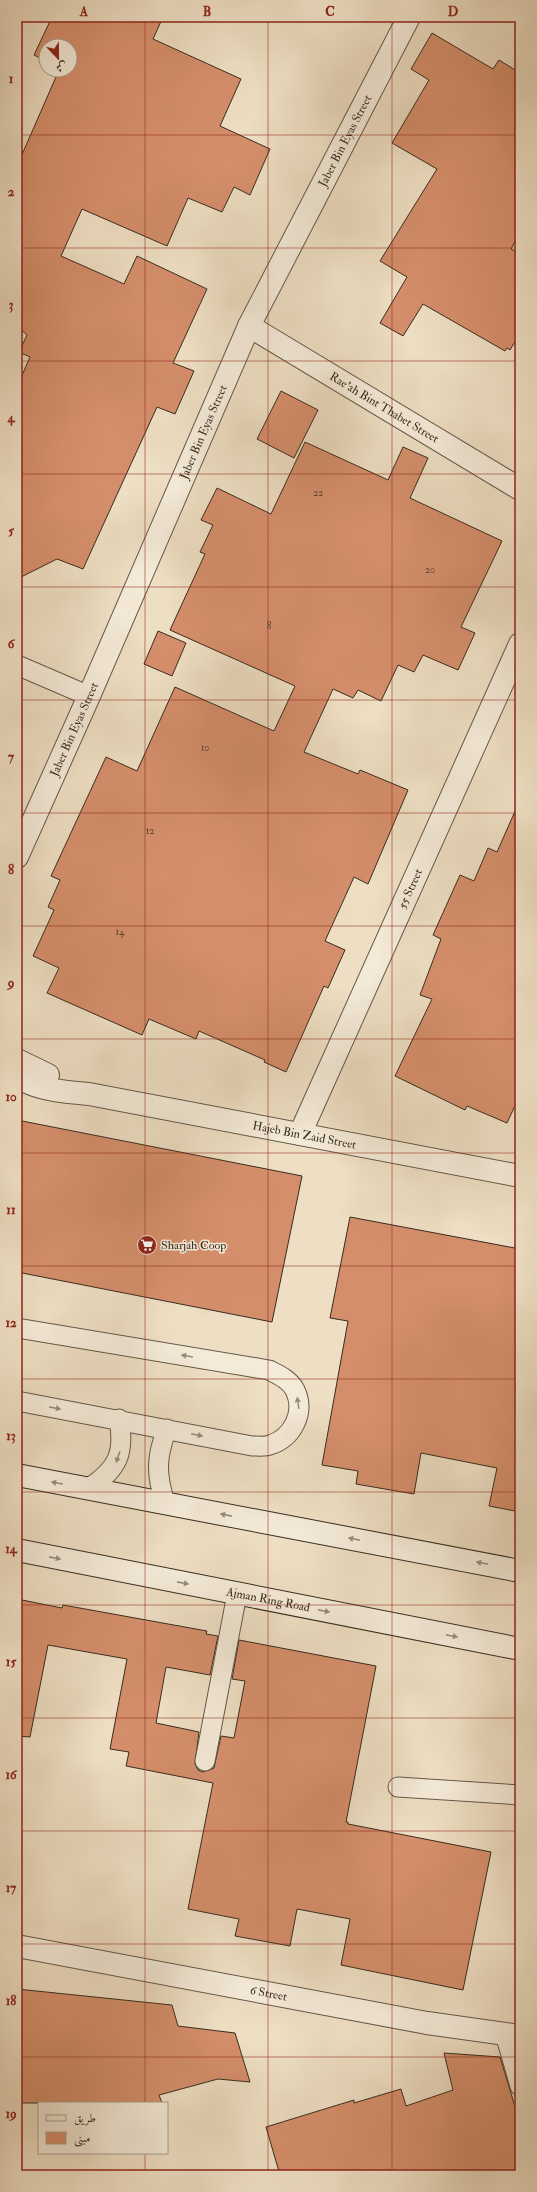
<svg xmlns="http://www.w3.org/2000/svg" width="537" height="2192" font-family="'IM FELL Double Pica',Amiri,serif">
<style>
.building{fill:#d58e6b;stroke:#372c1f}
.lines{fill:none;stroke-linecap:round;stroke-linejoin:round}
.lane-casing{stroke:#655848;stroke-width:21}
.street-casing{stroke:#655848;stroke-width:24}
.secondary-casing{stroke:#372c1f;stroke-width:24}
.lane{stroke:#f4ead8;stroke-width:19}
.street{stroke:#f4ead8;stroke-width:22}
.secondary{stroke:#f4ead8;stroke-width:22}
.oneway{fill:#968b7c}
.grid{fill:none;stroke:#8f2418;stroke-width:1;stroke-opacity:0.55}
.labels{text-anchor:middle;stroke-width:3;stroke-linejoin:round;paint-order:stroke}
.number-label{font-size:10px;fill:#5e4432}
.street-label{font-size:12px;fill:#372c1f;stroke:#f4ead8}
.poi-label{font-size:12px;fill:#372c1f;stroke:#f4ead8;text-anchor:start}
.neatline{fill:none;stroke:#8f2418;stroke-width:1.5}
.grid-label{font-size:13px;text-anchor:middle;font-weight:bold;fill:#8f2418}
</style>
<rect width="100%" height="100%" fill="#eedec3"/>
<filter id="stains"><feTurbulence type="fractalNoise" baseFrequency=".005" numOctaves="4"/><feColorMatrix values="0 0 0 0 .2 0 0 0 0 .09 0 0 0 0 .02 0 0 0 .5 -.17"/></filter>
<radialGradient id="worn" r=".72"><stop offset=".6" stop-color="#630" stop-opacity="0"/><stop offset="1" stop-color="#630" stop-opacity=".3"/></radialGradient>
<path class="building" d="M 52,17 L 163,17 L 153,39 L 241,79 L 220,126 L 270,149 L 250,195 L 234,187 L 222,212 L 188,198 L 167,246 L 82,209 L 61,256 L 124,284 L 137,256 L 207,289 L 173,363 L 194,371 L 175,414 L 157,407 L 83,569 L 57,559 L 17,579 L 17,387 L 30,357 L 19,352 L 27,335 L 17,326 L 17,166 L 59,70 L 70,70 L 70,46 L 46,46 L 46,61 L 34,55 Z
M 432,33 L 493,69 L 499,60 L 520,73 L 520,232 L 511,249 L 520,254 L 520,333 L 510,350 L 507,348 L 505,351 L 423,304 L 403,336 L 380,323 L 407,277 L 380,261 L 437,169 L 392,143 L 429,80 L 411,69 Z
M 281,391 L 318,410 L 294,458 L 257,439 Z
M 305,442 L 388,480 L 403,447 L 428,458 L 410,498 L 502,541 L 461,627 L 475,633 L 458,670 L 423,655 L 414,672 L 398,665 L 381,701 L 358,690 L 353,698 L 333,689 L 304,752 L 358,774 L 360,770 L 408,790 L 368,884 L 354,877 L 325,941 L 345,950 L 328,988 L 324,986 L 286,1072 L 264,1062 L 265,1060 L 199,1031 L 196,1039 L 149,1019 L 142,1035 L 47,993 L 59,968 L 33,956 L 54,910 L 48,907 L 60,880 L 51,876 L 106,757 L 137,771 L 175,687 L 274,731 L 295,686 L 170,630 L 205,554 L 200,552 L 213,525 L 201,520 L 217,488 L 271,514 Z
M 158,631 L 186,643 L 172,676 L 144,664 Z
M 520,800 L 520,1095 L 507,1123 L 467,1106 L 465,1110 L 395,1076 L 432,999 L 420,995 L 441,939 L 433,935 L 460,875 L 474,881 L 488,848 L 497,852 Z
M 17,1120 L 302,1176 L 272,1322 L 17,1272 Z
M 350,1217 L 520,1249 L 520,1512 L 489,1506 L 497,1468 L 421,1453 L 414,1494 L 356,1484 L 358,1471 L 322,1465 L 348,1321 L 330,1318 Z
M 17,1599 L 62,1608 L 63,1605 L 207,1631 L 206,1634 L 218,1636 L 210,1675 L 166,1667 L 156,1723 L 199,1732 L 195,1764 L 198,1770 L 203,1772 L 214,1768 L 221,1736 L 234,1738 L 245,1681 L 232,1679 L 239,1640 L 376,1666 L 346,1822 L 348,1822 L 348,1824 L 491,1852 L 463,1990 L 341,1965 L 350,1919 L 297,1909 L 290,1946 L 235,1936 L 239,1919 L 188,1909 L 213,1783 L 126,1766 L 129,1752 L 110,1749 L 127,1659 L 48,1645 L 30,1737 L 17,1736 Z
M 17,1989 L 172,2005 L 178,2026 L 235,2033 L 250,2082 L 218,2079 L 159,2095 L 162,2103 L 17,2103 Z
M 444,2053 L 500,2057 L 520,2123 L 520,2175 L 280,2175 L 266,2127 L 354,2100 L 354,2103 L 401,2089 L 406,2106 L 453,2090 Z"/>
<g class="lines">
<g class="lane-casing">
<path id="lane" d="M 17,665 L 89,696
M 17,1328 L 269,1370 C 279,1375 290,1380 295,1390 C 306,1413 292,1438 270,1445 C 265,1447 257,1446 252,1446 L 17,1401
M 89,1488 C 118,1469 125,1453 119,1419
M 165,1503 C 156,1474 156,1457 167,1429
M 205,1761 L 237,1594
M 398,1787 L 520,1795
M 505,2034 L 520,2086"/>
</g>
<g class="street-casing">
<g id="street">
<path id="s1" d="M 249,326 L 520,489"/>
<path id="s2" d="M 17,857 L 89,696 L 249,326 L 409,17"/>
<path d="M 17,1060 L 48,1075"/>
<path id="s3" d="M 17,1077 C 38,1090 64,1092 89,1094 L 520,1176"/>
<path id="s4" d="M 300,1134 L 520,644"/>
<path id="s5" d="M 17,1946 L 427,2023 L 520,2036"/>
</g>
</g>
<g class="secondary-casing">
<g id="secondary">
<path d="M 17,1475 L 520,1571"/>
<path id="s6" d="M 17,1550 L 520,1649"/>
</g>
</g>
<use href="#lane" class="lane"/>
<use href="#street" class="street"/>
<use href="#secondary" class="secondary"/>
</g>
<defs><path id="oneway-solid" d="M-6-.8H1V-3.2L6.5 0L1 3.2V.8H-6Z"/></defs>
<g class="oneway">
<use href="#oneway-solid" transform="translate(187 1356) rotate(-170)"/>
<use href="#oneway-solid" transform="translate(298 1403) rotate(-98)"/>
<use href="#oneway-solid" transform="translate(55 1408) rotate(10)"/>
<use href="#oneway-solid" transform="translate(197 1435) rotate(12)"/>
<use href="#oneway-solid" transform="translate(118 1457) rotate(109)"/>
<use href="#oneway-solid" transform="translate(57 1483) rotate(-170)"/>
<use href="#oneway-solid" transform="translate(226 1515) rotate(-169)"/>
<use href="#oneway-solid" transform="translate(354 1539) rotate(-169)"/>
<use href="#oneway-solid" transform="translate(55 1558) rotate(11)"/>
<use href="#oneway-solid" transform="translate(482 1563) rotate(-169)"/>
<use href="#oneway-solid" transform="translate(183 1583) rotate(11)"/>
<use href="#oneway-solid" transform="translate(324 1611) rotate(11)"/>
<use href="#oneway-solid" transform="translate(452 1636) rotate(11)"/>
</g>
<path class="grid" d="M 145,17 L 145,2103M 268,17 L 268,2175M 392,17 L 392,2175M 17,135 L 520,135M 17,248 L 520,248M 17,361 L 520,361M 17,474 L 520,474M 17,587 L 520,587M 17,700 L 520,700M 17,813 L 520,813M 17,926 L 520,926M 17,1039 L 520,1039M 17,1153 L 520,1153M 17,1266 L 520,1266M 17,1379 L 520,1379M 17,1492 L 520,1492M 17,1605 L 520,1605M 17,1718 L 520,1718M 17,1831 L 520,1831M 17,1944 L 520,1944M 17,2057 L 520,2057M 145,2153 L 145,2175"/>
<defs>
<g id="supermarket-disc" transform="scale(1)"><circle r="9.5" fill="#8f2418" stroke="#f4ead8"/><path d="M-6-5.5h2.5l.6 2H6L4.5 2H-2.5L-4.4-4H-6ZM-1.5 3.2a1.3 1.3 0 1 0 .1 0ZM3 3.2a1.3 1.3 0 1 0 .1 0Z" fill="#fff"/></g>
</defs>
<g fill-rule="evenodd">
<use href="#supermarket-disc" x="147" y="1245"/>
</g>
<g class="labels">
<g class="number-label">
<text x="318" y="496">22</text>
<text x="430" y="573">20</text>
<text x="269" y="629">8</text>
<text x="205" y="751">10</text>
<text x="150" y="834">12</text>
<text x="120" y="935">14</text>
</g>
<g class="street-label">
<text dy="4" stroke="none"><textPath href="#s2" startOffset="788">Jaber Bin Eyas Street</textPath></text>
<text dy="4" stroke="none"><textPath href="#s1" startOffset="158">Rae'ah Bint Thabet Street</textPath></text>
<text dy="4" stroke="none"><textPath href="#s2" startOffset="464">Jaber Bin Eyas Street</textPath></text>
<text dy="4" stroke="none"><textPath href="#s2" startOffset="140">Jaber Bin Eyas Street</textPath></text>
<text dy="4" stroke="none"><textPath href="#s4" startOffset="269">55 Street</textPath></text>
<text dy="4" stroke="none"><textPath href="#s3" startOffset="294">Hajeb Bin Zaid Street</textPath></text>
<text dy="4" stroke="none"><textPath href="#s6" startOffset="256">Ajman Ring Road</textPath></text>
<text dy="4" stroke="none"><textPath href="#s5" startOffset="256">6 Street</textPath></text>
</g>
<g class="poi-label">
<text x="161" y="1249">Sharjah Coop</text>
</g>
</g>
<rect width="537" height="2192" fill="none" stroke="#eedec3" stroke-width="44"/>
<rect x="38" y="2102" width="130" height="52" fill="#f4ead8" stroke="#a89e8e"/>
<rect x="46" y="2115" width="20" height="6" fill="#f4ead8" stroke="#a89e8e"/>
<text x="74" y="2122" font-size="12" fill="#372c1f">طريق</text>
<rect x="46" y="2132" width="20" height="12" fill="#d58e6b" stroke="#a89e8e"/>
<text x="74" y="2142" font-size="12" fill="#372c1f">مبنى</text>
<g transform="translate(58 58) rotate(158)"><circle r="19" fill="#f4ead8" stroke="#a89e8e"/>
<path d="M0-3L7 15L0 10L-7 15Z" fill="#8f2418"/>
<text y="-6" font-size="11" font-weight="bold" text-anchor="middle" fill="#372c1f">ش</text>
</g>
<rect x="22" y="22" width="493" height="2148" class="neatline"/>
<g class="grid-label">
<text x="84" y="16">A</text>
<text x="207" y="16">B</text>
<text x="330" y="16">C</text>
<text x="453" y="16">D</text>
<text x="11" y="83">1</text>
<text x="11" y="196">2</text>
<text x="11" y="309">3</text>
<text x="11" y="422">4</text>
<text x="11" y="535">5</text>
<text x="11" y="648">6</text>
<text x="11" y="761">7</text>
<text x="11" y="874">8</text>
<text x="11" y="987">9</text>
<text x="11" y="1101">10</text>
<text x="11" y="1214">11</text>
<text x="11" y="1327">12</text>
<text x="11" y="1440">13</text>
<text x="11" y="1553">14</text>
<text x="11" y="1666">15</text>
<text x="11" y="1779">16</text>
<text x="11" y="1892">17</text>
<text x="11" y="2005">18</text>
<text x="11" y="2118">19</text>
</g>
<rect width="100%" height="100%" filter="url(#stains)"/>
<rect width="100%" height="100%" fill="url(#worn)"/>
</svg>
